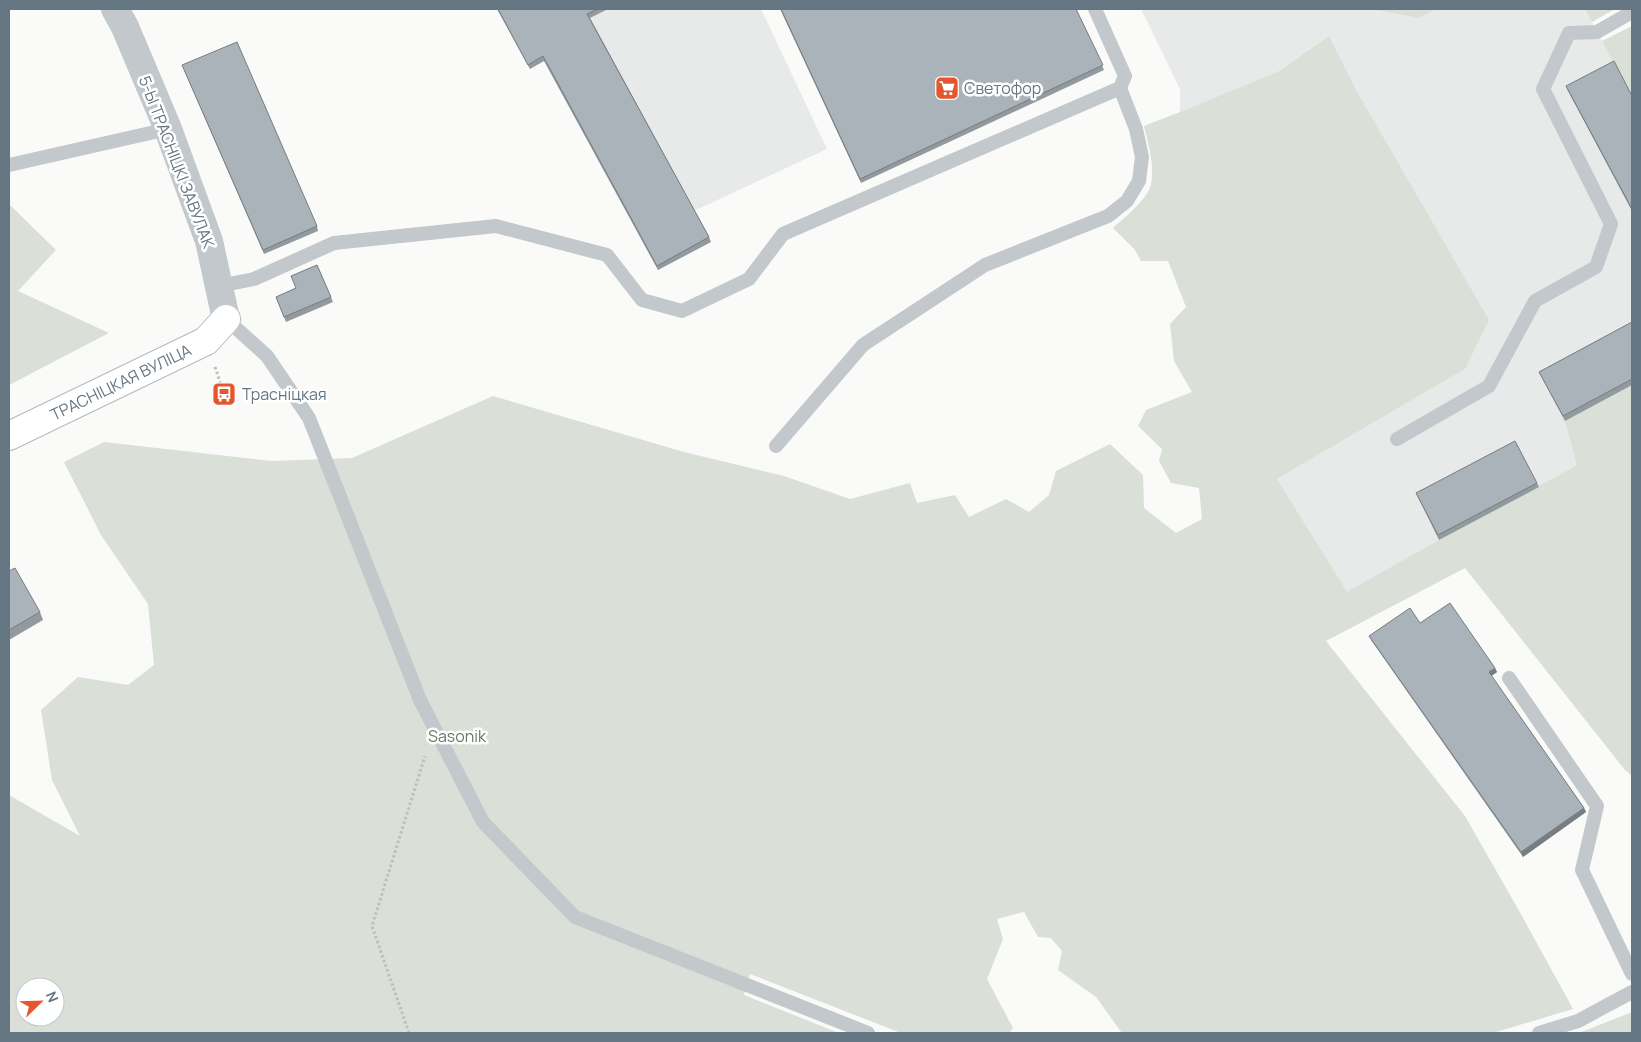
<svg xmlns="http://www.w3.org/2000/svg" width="1641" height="1042" font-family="Manrope,sans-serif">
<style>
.built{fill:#e8e9e9}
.green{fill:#dadfd7;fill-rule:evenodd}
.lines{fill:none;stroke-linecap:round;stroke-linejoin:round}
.secondary-casing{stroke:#b3babf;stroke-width:30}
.path{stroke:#bbbfc2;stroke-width:3;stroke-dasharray:2.5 2.5;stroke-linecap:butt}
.lane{stroke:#c3c8cc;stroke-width:14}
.street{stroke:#c3c8cc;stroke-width:28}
.secondary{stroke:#fff;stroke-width:28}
.wall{fill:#929a9f}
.shaded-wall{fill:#777d82}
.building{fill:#aab3b9;stroke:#777d82}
.labels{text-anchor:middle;stroke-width:5;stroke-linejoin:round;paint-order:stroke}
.poi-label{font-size:16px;fill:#657683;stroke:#fff;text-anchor:start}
.street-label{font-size:16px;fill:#657683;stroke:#fff}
.park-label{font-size:16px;fill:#687a64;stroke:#fff}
</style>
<rect width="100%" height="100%" fill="#fafaf8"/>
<path class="built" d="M 497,9 L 761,9 L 827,149 L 694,211 L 711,242 L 658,270 L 544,61 L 530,69 Z
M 1141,9 L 1370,9 L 1419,18 L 1437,9 L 1585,9 L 1632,97 L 1632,385 L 1577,465 L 1439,540 L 1347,593 L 1277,479 L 1465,369 L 1360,97 L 1329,36 L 1279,71 L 1180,112 L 1180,89 Z"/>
<path class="green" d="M 1370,9 L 1437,9 L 1419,18 Z
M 1585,9 L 1615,9 L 1592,22 Z
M 1632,26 L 1632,97 L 1602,41 Z
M 1329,36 L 1360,97 L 1489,320 L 1465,369 L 1277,479 L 1347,592 L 1439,540 L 1577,465 L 1565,421 L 1632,385 L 1632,776 L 1625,770 L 1465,568 L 1326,641 L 1465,816 L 1522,916 L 1573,1009 L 1493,1033 L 1122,1033 L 1096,997 L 1058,970 L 1062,951 L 1051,938 L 1038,937 L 1024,912 L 997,919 L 1003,939 L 987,979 L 1013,1028 L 1009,1033 L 901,1033 L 750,974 L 744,995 L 839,1033 L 9,1033 L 9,795 L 80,836 L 52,780 L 41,710 L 78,677 L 128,685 L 154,665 L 148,604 L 101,535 L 64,462 L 104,442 L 272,461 L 352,458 L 493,396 L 684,452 L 784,476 L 850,499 L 910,483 L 917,503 L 955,495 L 969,517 L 1006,499 L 1029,512 L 1049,495 L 1056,471 L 1110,444 L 1143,475 L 1144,508 L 1176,533 L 1202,519 L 1199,488 L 1171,483 L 1159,461 L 1162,449 L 1138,426 L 1146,410 L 1192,392 L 1174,361 L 1170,324 L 1186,307 L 1168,261 L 1141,261 L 1135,250 L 1113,228 C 1125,217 1148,199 1151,184 C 1155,165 1148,144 1144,126 L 1180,112 L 1279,71 ZM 25,987 L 55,987 L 55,1017 L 25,1017 Z
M 9,204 L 56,250 L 18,291 L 109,333 L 9,385 Z
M 1632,1012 L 1632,1033 L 1578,1033 L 1584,1031 Z"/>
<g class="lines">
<g class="secondary-casing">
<g id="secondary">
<path id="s1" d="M 9,436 L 206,341 L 226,319"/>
</g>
</g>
<path class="path" d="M 215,367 L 224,394
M 409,1033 L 372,926 L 425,756"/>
<path class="lane" d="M 9,165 L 168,129
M 219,286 L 254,279 L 334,243 L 496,226 L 607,255 L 642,300 L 682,311 L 749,279 L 783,234 L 1120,88 L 1125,76 L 1095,9
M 226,319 L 267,356 L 309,418 L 420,700 L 483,822 L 575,917 L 868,1033
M 1397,439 L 1489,386 L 1535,301 L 1596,267 L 1611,224 L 1543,89 L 1569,33 L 1597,32 L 1632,12
M 776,446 L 863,345 L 985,265 L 1108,216 L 1127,201 L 1139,181 L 1142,157 L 1136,129 L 1120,88
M 1509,678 L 1597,806 L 1582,870 L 1632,974
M 1539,1033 L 1578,1021 L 1632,992"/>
<path class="street" d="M 115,9 L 125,27 L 168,129 L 209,241 L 226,319"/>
<use href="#secondary" class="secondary"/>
</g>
<path class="wall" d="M 497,9 L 608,9 L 590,18 L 709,237 L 711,242 L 658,270 L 544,61 L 530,69 Z
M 780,9 L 1076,9 L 1104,70 L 861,183 Z
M 184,70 L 317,226 L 318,231 L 264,254 Z
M 1566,86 L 1632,96 L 1632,211 L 1568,91 Z
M 317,265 L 333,302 L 286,322 L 276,297 L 296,288 Z
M 1632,322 L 1632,385 L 1565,421 L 1539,372 Z
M 1537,483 L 1539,487 L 1439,540 L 1416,493 Z
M 9,571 L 40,612 L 43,620 L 9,640 Z
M 1420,623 L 1495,668 L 1497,672 L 1491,676 L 1584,808 L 1586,812 L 1523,857 L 1371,640 L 1369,636 Z"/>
<path class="shaded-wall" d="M 1495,668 L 1497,672 L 1490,677 L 1489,672 Z
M 1584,808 L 1586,812 L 1523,857 L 1521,852 Z"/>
<path class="building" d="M 498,9 L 598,9 L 587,14 L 709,237 L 657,266 L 543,56 L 528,65 Z
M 781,9 L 1076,9 L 1103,65 L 860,179 Z
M 237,42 L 317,226 L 263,250 L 182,65 Z
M 1614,61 L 1632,96 L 1632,209 L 1566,86 Z
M 317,265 L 331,297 L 284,317 L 276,297 L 296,288 L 291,276 Z
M 1632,322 L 1632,379 L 1563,416 L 1539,372 Z
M 1515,441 L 1537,483 L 1438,535 L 1416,493 Z
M 15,568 L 40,612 L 9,630 L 9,571 Z
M 1450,603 L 1495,668 L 1489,672 L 1584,808 L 1521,852 L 1369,636 L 1410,608 L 1420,623 Z"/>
<defs>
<g id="supermarket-square" transform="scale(1.25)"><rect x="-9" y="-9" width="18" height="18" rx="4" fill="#e4572e" stroke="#fff"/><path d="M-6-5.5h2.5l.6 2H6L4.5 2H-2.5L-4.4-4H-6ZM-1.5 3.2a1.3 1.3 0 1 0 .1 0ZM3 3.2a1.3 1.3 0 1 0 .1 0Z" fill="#fff"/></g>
<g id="bus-square" transform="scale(1.25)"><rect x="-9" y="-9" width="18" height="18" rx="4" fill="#e4572e" stroke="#fff"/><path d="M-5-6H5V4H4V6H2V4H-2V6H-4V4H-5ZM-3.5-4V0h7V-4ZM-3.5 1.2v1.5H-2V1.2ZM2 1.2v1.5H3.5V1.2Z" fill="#fff"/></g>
</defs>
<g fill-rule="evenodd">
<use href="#supermarket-square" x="947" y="88"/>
<use href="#bus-square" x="224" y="394"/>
</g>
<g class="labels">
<g class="poi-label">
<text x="964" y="94">Светофор</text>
<text x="242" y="400">Трасніцкая</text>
</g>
<g class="street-label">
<text transform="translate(177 162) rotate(69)" y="6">5-Ы ТРАСНІЦКІ ЗАВУЛАК</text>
<text dy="6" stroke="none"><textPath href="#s1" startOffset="124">ТРАСНІЦКАЯ ВУЛІЦА</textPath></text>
</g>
<g class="park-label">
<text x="457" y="742">Sasonik</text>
</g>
</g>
<rect width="1641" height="1042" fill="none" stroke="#657683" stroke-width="20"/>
<g transform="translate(40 1002) rotate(67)"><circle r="24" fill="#ffffff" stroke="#c1c8cd"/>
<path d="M0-4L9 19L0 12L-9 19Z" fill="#e4572e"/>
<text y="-8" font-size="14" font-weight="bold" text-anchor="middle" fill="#657683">N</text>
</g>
</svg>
